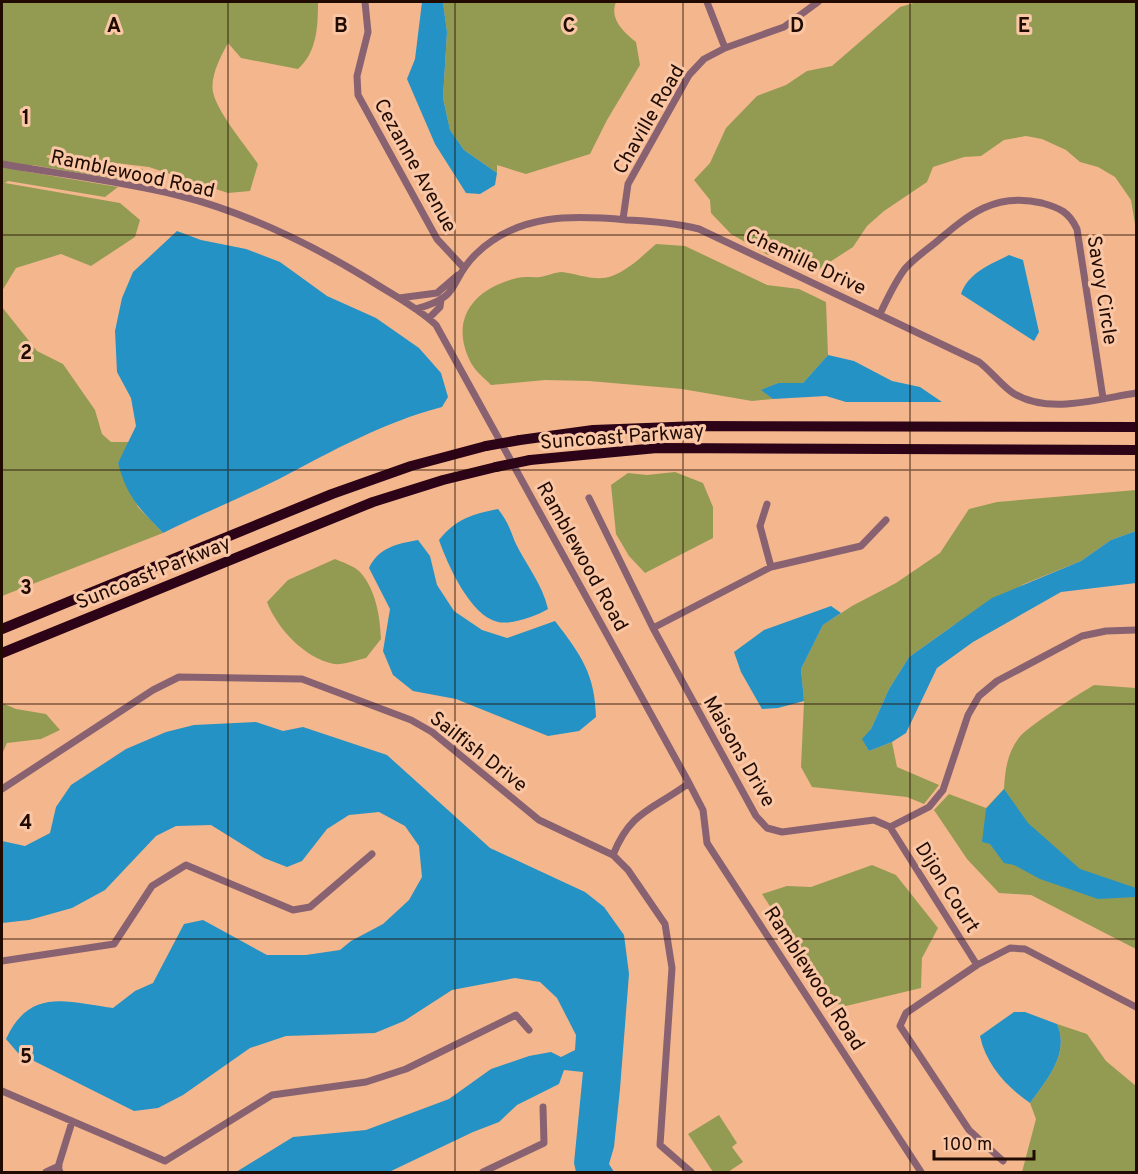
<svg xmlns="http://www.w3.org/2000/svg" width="1138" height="1174" font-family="Overpass,sans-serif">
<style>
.green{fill:#939b53}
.water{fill:#2492c4}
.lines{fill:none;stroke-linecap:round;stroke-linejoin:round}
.minor{stroke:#896271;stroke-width:7}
.highway{stroke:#2c0317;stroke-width:10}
.highway-bridge{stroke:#2c0317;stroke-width:10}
.grid{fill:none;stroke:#210b00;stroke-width:1.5;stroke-opacity:0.55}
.labels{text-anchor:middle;stroke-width:6;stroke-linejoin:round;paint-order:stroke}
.street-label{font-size:20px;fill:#210b00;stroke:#f9c6a6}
.grid-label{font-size:20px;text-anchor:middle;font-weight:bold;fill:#210b00;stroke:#f9c6a6;stroke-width:6;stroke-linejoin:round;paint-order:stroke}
</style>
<rect width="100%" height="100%" fill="#f4b68d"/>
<path class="green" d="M 2,2 L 318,2 C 318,27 317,52 298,69 L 241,58 L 228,43 C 221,56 210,76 213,92 C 217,112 246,146 258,164 L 250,191 L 228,193 L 149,167 L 48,155 L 46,157 C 71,165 114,164 143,169 L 138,176 L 127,181 L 32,165 L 23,171 L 118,187 L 105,197 L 8,181 L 5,183 L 120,203 L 140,220 L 135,237 L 91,266 L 61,254 L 16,268 L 2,291 Z
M 443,2 L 616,2 C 609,19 624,32 636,42 L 640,65 L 607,120 L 590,154 L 526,174 L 497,165 L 497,173 L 464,150 L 450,130 L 443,98 L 447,32 Z
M 917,2 L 1136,2 L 1136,230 L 1131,200 L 1115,177 L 1098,167 L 1080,162 L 1066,150 L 1042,139 L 1026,136 L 1004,140 L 981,156 L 964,157 L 933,167 L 927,182 L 884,211 L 867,226 L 853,247 L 816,271 L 800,265 L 781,253 L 768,255 L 731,234 L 711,213 L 710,200 L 694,180 L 710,163 L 726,128 L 757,96 L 786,85 L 807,71 L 832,66 L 900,7 Z
M 656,244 L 685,246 L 767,285 L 799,289 L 826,302 L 828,355 L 803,383 L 778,383 L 762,390 L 773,399 L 752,401 L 682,389 L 589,381 L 545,380 L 491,385 C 484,378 474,370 470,361 C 449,318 475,288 517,278 C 525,276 533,278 540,277 C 547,276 555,272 562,272 C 578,274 596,282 612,276 C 630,269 642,256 656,244 Z
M 2,307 L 37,351 L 63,364 L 95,410 L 102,434 L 111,442 L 130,442 L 118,463 L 138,507 L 163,533 L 2,596 Z
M 675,472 L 703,483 L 713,507 L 713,538 L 645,573 L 629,556 L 616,534 L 611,485 L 628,473 L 647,475 Z
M 1136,490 L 1136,531 L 1111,540 L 1081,561 L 1024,584 L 951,627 L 909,657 L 889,689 L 871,729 L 863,740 L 869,751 L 892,742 L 897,767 L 939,785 L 924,804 L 907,797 L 812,787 L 801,767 L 804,702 L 801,669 L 823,625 L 852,606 L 896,583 L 940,553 L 969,509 L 997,502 Z
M 335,559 C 342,562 354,566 360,572 C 376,590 380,616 381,639 L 366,658 C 357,660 343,665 334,664 C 304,658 277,628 267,602 L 288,580 Z
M 1094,685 L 1136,688 L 1136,949 L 1031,895 L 999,893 L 967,859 L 934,810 L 949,794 L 986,808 L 1004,789 C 1005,771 1007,754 1018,739 C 1026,727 1079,694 1094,685 Z
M 2,703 L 16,709 L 46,714 L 60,730 L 41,739 L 7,743 L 2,754 Z
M 872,865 L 896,875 L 938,928 L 922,958 L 921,988 L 846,1006 L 825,1001 L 812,971 L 762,894 L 787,886 L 811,887 Z
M 1057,1024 L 1087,1034 L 1106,1061 L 1136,1086 L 1136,1172 L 1022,1172 L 1036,1119 L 1030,1103 C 1047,1080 1070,1053 1057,1024 Z
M 719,1115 L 737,1143 L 732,1147 L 743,1162 L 728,1172 L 713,1172 L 688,1134 Z"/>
<path class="water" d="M 422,2 L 443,2 L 447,32 L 443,98 L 450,130 L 464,150 L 497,173 L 495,185 L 480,194 L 466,193 L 435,144 L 407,79 L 415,59 Z
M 177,231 L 201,240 L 246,249 L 280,262 L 327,296 L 376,318 L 419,348 L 441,373 L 448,397 L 442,407 C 384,422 332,451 279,479 C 241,498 201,514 163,533 C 139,508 127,497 118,463 L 136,426 L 131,398 L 117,372 L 115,331 L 122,298 L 133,272 Z
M 1009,255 L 1023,260 L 1039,332 L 1034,341 L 961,294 C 968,273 991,264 1009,255 Z
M 828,355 L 854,361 L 892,381 L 920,387 L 942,402 L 846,402 L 826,396 L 773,399 L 761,390 L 778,383 L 803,383 Z
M 498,509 C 507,520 510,529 515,542 C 526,565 542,583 548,609 C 537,616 511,625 498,622 C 470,616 447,563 439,540 C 456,519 472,514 498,509 Z
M 1136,531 L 1136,583 L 1061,592 L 973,642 L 937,668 L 906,733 L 892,742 L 869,751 L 862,739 L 871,729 L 889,689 L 909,657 L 992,598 L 1081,561 L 1111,540 Z
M 418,540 L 430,556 L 437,585 L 454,611 L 482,630 L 507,638 L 555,621 C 581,655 595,674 596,717 L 579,731 L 548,736 L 456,699 L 413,691 L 393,675 L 383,651 L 390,609 L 369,568 C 379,547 397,544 418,540 Z
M 831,606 L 841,613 L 823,625 L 801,669 L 804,701 L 778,708 L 762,709 L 741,672 L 734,652 L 764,630 Z
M 256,722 L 283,731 L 303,727 L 387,755 L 490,848 L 585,892 L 604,907 L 624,935 L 629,974 L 620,1089 L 614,1147 L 609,1164 L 614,1172 L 576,1172 L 574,1163 L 583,1072 L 564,1070 L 559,1084 L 517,1105 L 499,1122 L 473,1132 L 389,1172 L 236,1172 L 293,1137 L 366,1130 L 449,1099 L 491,1069 L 529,1056 L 551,1052 L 561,1057 L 575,1050 L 576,1035 L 557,998 L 540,982 L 515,978 L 452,990 L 404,1021 L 375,1033 L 286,1036 L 250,1048 L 183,1095 L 158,1108 L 134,1111 L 18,1053 L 6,1039 C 30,987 67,1002 113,1008 L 135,991 L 153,983 L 184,924 L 203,920 L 267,955 L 306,955 L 340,950 L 351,941 L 383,924 L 409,900 L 422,877 L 419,846 L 405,826 L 379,812 L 349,815 L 327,829 L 302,861 L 287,867 L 264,858 L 211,825 L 176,826 L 156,836 L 105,890 L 72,908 L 29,920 L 2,923 L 2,841 L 25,846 L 50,833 L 56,807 L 71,785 L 126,749 L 166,732 L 194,725 Z
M 1004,789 L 1028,823 L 1080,869 L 1136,888 L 1136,897 L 1098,899 L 1040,879 L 1014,865 L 1004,863 L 990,844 L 982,842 L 986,809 Z
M 1014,1012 L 1025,1012 L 1057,1024 C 1070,1053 1047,1080 1030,1103 C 1007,1087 986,1065 980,1036 Z"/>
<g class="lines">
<path class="minor" d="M 365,2 L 368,32 L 357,76 L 358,95 L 437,239 L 463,267
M 707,2 L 725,48
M 2,164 C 60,174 119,181 177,195 C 245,212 309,243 368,279 C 391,294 417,307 436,325 L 689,783 L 703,810 L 707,843 L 921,1172
M 623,219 L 628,184 L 689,75 L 704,59 L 725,48 L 784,27 L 818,2
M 399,298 L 437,293 L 458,275
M 416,309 C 464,296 447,282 476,254 C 518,213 573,215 627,220 C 651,221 675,223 699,229 L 979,362 C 991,371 1001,385 1013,393 C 1048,415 1098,399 1136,393
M 880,314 C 887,299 894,284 904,270 C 912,260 925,251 935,243 C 969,214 995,192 1042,203 C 1060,208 1069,212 1077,229 L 1103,398
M 429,318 L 440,307 L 441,300
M 589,498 L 653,628 L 756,816 L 767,828 L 782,832 L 874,820 L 890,827 L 929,807 L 943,790 L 968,715 L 979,696 L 997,681 L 1082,636 L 1106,631 L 1136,630
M 767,504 L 760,526 L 771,567
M 653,628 L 771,567 L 861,546 L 886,520
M 2,789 L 153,690 L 179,677 L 302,679 L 411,720 L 432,732 L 539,820 L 613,855 L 628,870 L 665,924 L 672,968 L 660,1145 L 691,1172
M 890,827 L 977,965
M 613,855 C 631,810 653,810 689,783
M 2,961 L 114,944 L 152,886 L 186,865 L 293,910 L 310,907 L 372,854
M 2,1091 L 165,1161 L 272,1095 L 366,1082 L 406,1069 L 516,1015 L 529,1030
M 1003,1161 L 969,1130 L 900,1026 L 906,1013 L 977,965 L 1010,948 L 1025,949 L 1136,1007
M 46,1172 L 59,1166
M 60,1172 L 58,1167 L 72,1122
M 483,1172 L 544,1143 L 543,1107"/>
<path class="highway" d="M 520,440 L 593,430 L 699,426 L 1136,427
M 530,460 L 657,448 L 1136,450
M 2,629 L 332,494 L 411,466 L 486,446
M 2,653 L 373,502 L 443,480 L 496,467"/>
<path class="highway-bridge" d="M 486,446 L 520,440
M 496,467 L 530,460"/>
</g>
<path class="grid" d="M 228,2 L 228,1172M 455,2 L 455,1172M 683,2 L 683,1172M 910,2 L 910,1172M 2,235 L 1136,235M 2,470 L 1136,470M 2,704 L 1136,704M 2,939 L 1136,939"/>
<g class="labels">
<g class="street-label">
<text transform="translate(648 119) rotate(-60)" y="7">Chaville Road</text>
<text transform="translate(416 165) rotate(61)" y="7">Cezanne Avenue</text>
<text transform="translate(133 173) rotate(12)" y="7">Ramblewood Road</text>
<text transform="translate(806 261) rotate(25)" y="7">Chemille Drive</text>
<text transform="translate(1103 290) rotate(81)" y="7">Savoy Circle</text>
<text transform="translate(622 436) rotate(-4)" y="7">Suncoast Parkway</text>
<text transform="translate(583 556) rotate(61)" y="7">Ramblewood Road</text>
<text transform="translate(153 572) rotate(-22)" y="7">Suncoast Parkway</text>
<text transform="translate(479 751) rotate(38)" y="7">Sailfish Drive</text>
<text transform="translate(740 751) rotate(60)" y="7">Maisons Drive</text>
<text transform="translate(948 887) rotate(58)" y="7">Dijon Court</text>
<text transform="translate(815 978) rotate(57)" y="7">Ramblewood Road</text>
</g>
</g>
<g class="grid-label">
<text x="114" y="32">A</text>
<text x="341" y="32">B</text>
<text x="569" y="32">C</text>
<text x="797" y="32">D</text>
<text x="1024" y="32">E</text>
<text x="26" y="124">1</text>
<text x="26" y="359">2</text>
<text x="26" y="594">3</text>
<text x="26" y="829">4</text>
<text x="26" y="1063">5</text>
</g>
<rect width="1138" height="1174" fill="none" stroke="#210b00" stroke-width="6"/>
<path d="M934 1150v9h100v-9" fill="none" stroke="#210b00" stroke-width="3"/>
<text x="943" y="1150" font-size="18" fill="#210b00" stroke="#f9c6a6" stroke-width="4.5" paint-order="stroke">100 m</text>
</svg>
